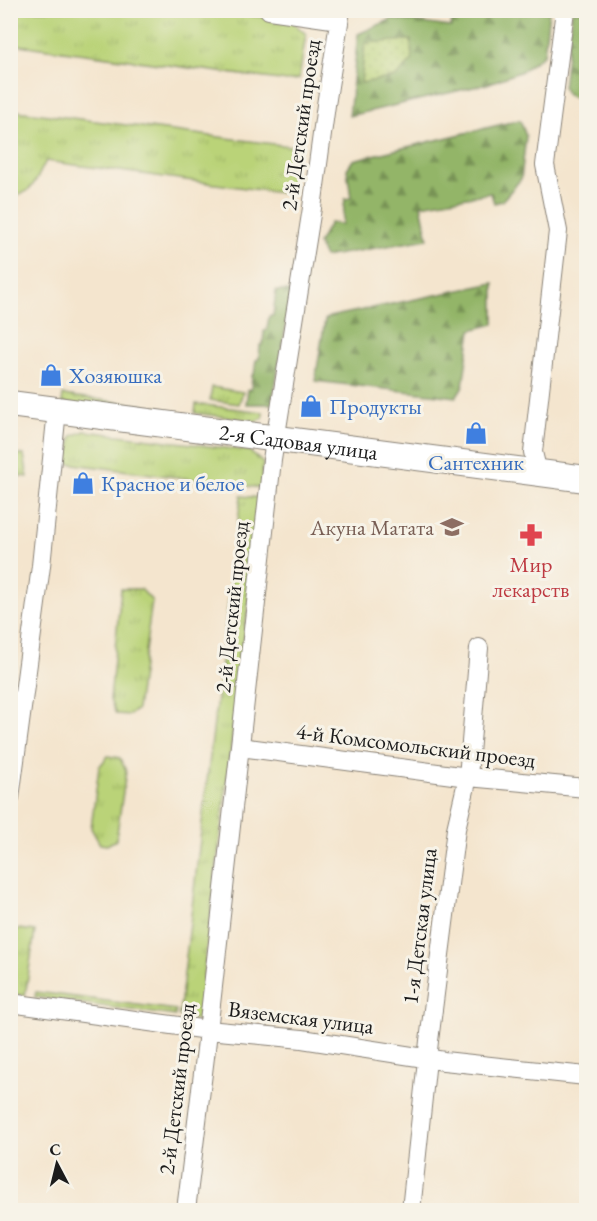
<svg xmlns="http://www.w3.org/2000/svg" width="597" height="1221" font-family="'EB Garamond',serif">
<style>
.grass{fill:url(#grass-tufts);stroke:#6b784a;stroke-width:1.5}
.forest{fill:url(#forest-firs);stroke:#586842;stroke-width:1.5}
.park{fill:url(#park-dots);stroke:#6b784a;stroke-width:1.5}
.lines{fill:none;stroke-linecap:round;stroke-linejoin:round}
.street-casing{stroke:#888075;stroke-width:20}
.secondary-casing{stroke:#888075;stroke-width:28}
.street{stroke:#fff;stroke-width:18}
.secondary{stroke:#fff;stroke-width:26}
.labels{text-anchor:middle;stroke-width:6;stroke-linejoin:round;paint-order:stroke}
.street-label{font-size:22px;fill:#1c1c1c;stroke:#f7f3e8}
.shop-label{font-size:22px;fill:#366cbe;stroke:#f7f3e8;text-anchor:start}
.education-label{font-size:22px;fill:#785e54;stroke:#f7f3e8;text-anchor:end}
.health-label{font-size:22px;fill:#be3a42;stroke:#f7f3e8}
</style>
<defs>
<pattern id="grass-tufts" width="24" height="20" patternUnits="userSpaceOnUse" patternTransform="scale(1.5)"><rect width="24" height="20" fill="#bad378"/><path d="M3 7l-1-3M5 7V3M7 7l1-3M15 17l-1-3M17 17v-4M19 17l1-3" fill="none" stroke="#9fb567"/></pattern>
<pattern id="forest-firs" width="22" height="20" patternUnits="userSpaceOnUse" patternTransform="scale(1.5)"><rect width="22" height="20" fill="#93b568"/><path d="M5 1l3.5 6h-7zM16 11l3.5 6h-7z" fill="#779255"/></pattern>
<pattern id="park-dots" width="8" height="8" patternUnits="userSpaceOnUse" patternTransform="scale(1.5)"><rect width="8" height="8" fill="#bad378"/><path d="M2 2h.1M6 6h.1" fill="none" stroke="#9fb567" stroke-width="1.8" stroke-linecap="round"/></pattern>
</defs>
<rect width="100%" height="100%" fill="#f7f3e8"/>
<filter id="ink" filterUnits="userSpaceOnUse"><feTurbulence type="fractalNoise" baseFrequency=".0167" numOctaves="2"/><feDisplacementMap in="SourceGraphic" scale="12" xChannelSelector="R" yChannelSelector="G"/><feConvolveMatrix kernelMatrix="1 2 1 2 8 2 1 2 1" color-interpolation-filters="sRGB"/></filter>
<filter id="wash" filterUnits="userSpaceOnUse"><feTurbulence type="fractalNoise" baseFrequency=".008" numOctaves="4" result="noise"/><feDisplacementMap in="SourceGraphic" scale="24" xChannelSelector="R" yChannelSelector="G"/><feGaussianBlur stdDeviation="1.35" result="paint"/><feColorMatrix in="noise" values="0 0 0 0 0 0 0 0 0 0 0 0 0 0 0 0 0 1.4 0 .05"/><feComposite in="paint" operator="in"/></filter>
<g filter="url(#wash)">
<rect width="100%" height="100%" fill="#f4e5ce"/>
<path class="grass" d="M 11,10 L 209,11 L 290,20 L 306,34 L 299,79 L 287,81 L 11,44 Z
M 10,110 L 296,147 L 291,186 L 282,193 L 46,161 C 37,177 33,196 11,195 Z
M 212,387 L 243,392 L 239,404 L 210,400 Z
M 63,395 L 163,408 L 162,416 L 62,403 Z
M 196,404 L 263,412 L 263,418 L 257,421 L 195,413 Z
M 85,431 L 249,451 L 263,463 L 261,488 L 67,463 L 72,436 Z
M 11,454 L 24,455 L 28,477 L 11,475 Z
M 241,496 L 261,498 L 198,1020 L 179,1016 Z
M 121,589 L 141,589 L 152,601 L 137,709 L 130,715 L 116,714 L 110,700 Z
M 108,756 L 120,758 L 126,771 L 116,840 L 107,845 L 100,844 L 91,828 L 99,767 Z
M 18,929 L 35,931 L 25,996 L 11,993 L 11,933 Z
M 36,992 L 176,1010 L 175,1016 L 35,997 Z"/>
<path class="forest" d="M 453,11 L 549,11 L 544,54 L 522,71 L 487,84 L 349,116 L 358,34 L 392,19 L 451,27 Z
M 572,11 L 586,11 L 586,85 L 585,102 L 567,95 L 563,88 Z
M 520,120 L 526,136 L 521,179 L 502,201 L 494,203 L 491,193 L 421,205 L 428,239 L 324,257 L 318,243 L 330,223 L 342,224 L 345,199 L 351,198 L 347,169 L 353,160 Z
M 494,283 L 494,324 L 471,330 L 463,386 L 456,397 L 315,381 L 325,320 L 329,317 Z
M 276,291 L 292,291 L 272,404 L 246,404 L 248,389 L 251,390 L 252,375 L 254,375 L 256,360 L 259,359 L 260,345 L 263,345 L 264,331 L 267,330 L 269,316 L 273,316 Z"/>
<path class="park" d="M 411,40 L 412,61 L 395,77 L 361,83 L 365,43 Z"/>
</g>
<g filter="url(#ink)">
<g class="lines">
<g class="street-casing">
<path id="street" d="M 269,10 L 339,20
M 538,473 L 533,452 L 558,231 L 545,165 L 565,10
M 240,747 L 468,777 L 586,788
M 10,798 L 41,566 L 57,410
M 10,1003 L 208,1030 L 302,1039 L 444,1061 L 586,1076
M 186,1210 L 206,1049 L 272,460 L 312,208 L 326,105 L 341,10
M 411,1210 L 429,1041 L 456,829 L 468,777 L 479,648"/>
</g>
<g class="secondary-casing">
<g id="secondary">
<path id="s1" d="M 10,404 L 586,479"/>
</g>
</g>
<use href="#street" class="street"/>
<use href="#secondary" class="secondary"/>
</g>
</g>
<defs>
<g id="shop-bare" transform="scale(1.8)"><path d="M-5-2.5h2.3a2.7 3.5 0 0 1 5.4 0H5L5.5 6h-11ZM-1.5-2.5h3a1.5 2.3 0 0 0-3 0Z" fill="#3f7fe0" stroke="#f7f3e8" stroke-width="2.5" paint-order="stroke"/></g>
<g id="school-bare" transform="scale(1.8)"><path d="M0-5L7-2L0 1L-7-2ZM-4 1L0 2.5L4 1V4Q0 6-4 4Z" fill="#8d6e63" stroke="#f7f3e8" stroke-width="2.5" paint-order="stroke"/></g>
<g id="pharmacy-bare" transform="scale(1.8)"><path d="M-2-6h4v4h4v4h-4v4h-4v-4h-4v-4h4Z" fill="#e0444e" stroke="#f7f3e8" stroke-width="2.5" paint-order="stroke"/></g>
</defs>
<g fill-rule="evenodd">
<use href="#shop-bare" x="51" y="375"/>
<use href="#shop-bare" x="311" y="406"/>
<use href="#shop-bare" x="476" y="433"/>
<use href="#shop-bare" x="83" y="483"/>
<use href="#school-bare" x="452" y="527"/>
<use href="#pharmacy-bare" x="531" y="535"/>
</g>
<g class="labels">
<g class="street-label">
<text transform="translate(300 125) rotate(-82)" y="8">2-й Детский проезд</text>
<text dy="8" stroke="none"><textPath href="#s1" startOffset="291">2-я Садовая улица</textPath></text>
<text transform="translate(231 607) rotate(-84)" y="8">2-й Детский проезд</text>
<text transform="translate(416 745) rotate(7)" y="8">4-й Комсомольский проезд</text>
<text transform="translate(419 926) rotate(-83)" y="8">1-я Детская улица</text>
<text transform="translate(301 1017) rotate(7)" y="8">Вяземская улица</text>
<text transform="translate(176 1089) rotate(-83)" y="8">2-й Детский проезд</text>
</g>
<g class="shop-label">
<text x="69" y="383">Хозяюшка</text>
<text x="329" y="414">Продукты</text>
<text x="476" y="470" text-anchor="middle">Сантехник</text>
<text x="101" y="491">Красное и белое</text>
</g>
<g class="education-label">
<text x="434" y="535">Акуна Матата</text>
</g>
<g class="health-label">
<text x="531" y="572">Мир<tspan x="531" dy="25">лекарств</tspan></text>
</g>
</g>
<rect width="597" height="1221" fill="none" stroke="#f7f3e8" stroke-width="36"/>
<g transform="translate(57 1164) rotate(353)" stroke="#f7f3e8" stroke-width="4.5" paint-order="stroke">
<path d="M0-4.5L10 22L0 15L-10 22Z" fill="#1c1c1c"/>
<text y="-9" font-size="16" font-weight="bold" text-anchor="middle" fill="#1c1c1c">С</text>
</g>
</svg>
